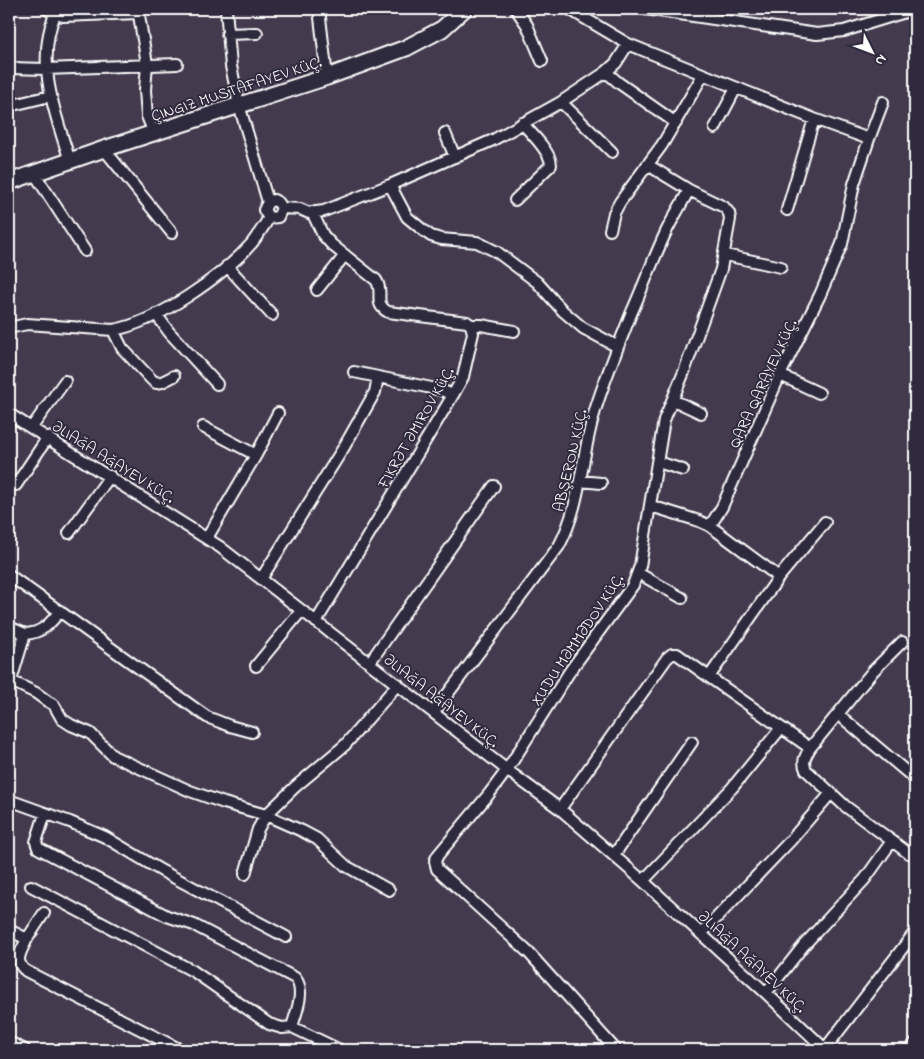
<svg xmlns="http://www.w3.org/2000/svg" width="924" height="1059" font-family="'Indie Flower',sans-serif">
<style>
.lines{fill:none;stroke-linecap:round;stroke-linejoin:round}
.street-casing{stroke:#fff;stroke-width:14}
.secondary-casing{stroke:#fff;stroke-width:19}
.street{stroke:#2f2a3d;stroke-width:10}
.secondary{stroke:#2f2a3d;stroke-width:15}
.labels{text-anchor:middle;stroke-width:4;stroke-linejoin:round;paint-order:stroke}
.street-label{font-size:16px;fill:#fff;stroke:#2f2a3d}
</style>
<rect width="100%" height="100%" fill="#443a4e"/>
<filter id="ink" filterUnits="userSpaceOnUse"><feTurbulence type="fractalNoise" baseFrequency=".02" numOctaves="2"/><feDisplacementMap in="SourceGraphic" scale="10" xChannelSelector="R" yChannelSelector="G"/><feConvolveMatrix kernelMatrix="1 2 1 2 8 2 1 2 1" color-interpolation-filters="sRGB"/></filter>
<g filter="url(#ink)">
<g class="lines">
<g class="street-casing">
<path id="street" d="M 47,9 L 55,14 C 35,63 55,113 70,161
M 138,9 L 147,64 L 145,90 L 147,116 L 154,133
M 226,9 L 231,66 L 239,105 L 268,202 L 264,210 L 269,218 L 278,217 L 282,208 L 279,203 L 274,200 L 268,202
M 319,9 L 327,77
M 516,9 L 527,25 L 542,61
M 645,9 L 817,34 L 844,31 L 915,9
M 55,14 L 63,16 L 138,13
M 227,34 L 257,33
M 9,68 L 46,69 L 177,64
M 606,72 L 619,83 L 676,123
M 561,102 L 612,152
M 9,106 L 50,96
M 715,128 L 736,88
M 445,133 L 455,157
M 869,139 L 883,102
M 104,149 L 172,233
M 34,173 L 85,251
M 390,185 L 407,217 L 424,231 L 431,236 L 441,239 L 477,242 L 497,252 L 537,282 L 563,311 L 583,328 L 618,347
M 515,200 L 551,165 C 551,152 531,133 522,123
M 282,208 L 300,209 L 309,213 L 324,211 L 390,185 L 493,140 L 561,102 L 606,72 L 616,63 L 628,44
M 787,210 L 814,119
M 312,212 L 323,235 L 332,245 L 376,280 C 385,293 372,303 388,312 L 467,322 L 471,325 L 473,333 L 463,377 L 453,395 L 316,622
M 610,230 L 614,213 L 620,202 L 662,145 L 703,75
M 725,255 L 781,267
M 227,266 L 272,315
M 317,290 L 345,255
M 156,314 L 169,332 L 217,384
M 471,325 L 481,325 L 514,331
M 9,328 L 27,324 L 113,330 C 156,323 223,276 252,243 C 258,235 264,226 269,218
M 113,330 L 122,348 L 152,380 L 156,383 L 162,382 L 174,376
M 354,372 L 441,390 L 453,395
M 780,375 L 819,393
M 673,400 L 701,413
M 9,414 L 220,547 L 507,770 L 560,809 L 643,881 L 766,993 L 826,1050
M 32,427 L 65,381
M 203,427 L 256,455
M 658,462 L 683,470
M 580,481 L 601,483
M 16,485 L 48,437
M 651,506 L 699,521 L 710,526
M 69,533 L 110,476
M 207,538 L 256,455 L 278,413
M 638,573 L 682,598
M 9,575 L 207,717 L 230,726 L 252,732
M 779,577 L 825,522
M 261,579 L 344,447 L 375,392 L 378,377
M 9,627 L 25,634
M 370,662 L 494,486
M 256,666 L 301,611
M 709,677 L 810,748
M 11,681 L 36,693 L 47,701 L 54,705 L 62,719 L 71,725 L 90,733 L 113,756 L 190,791 L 224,803 L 266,815 L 302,831 L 317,839 L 346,866 L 389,890
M 9,687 L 25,634 C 42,633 50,624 60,611
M 434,712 L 559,546 C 581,505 581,458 594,414 C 604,380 618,347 631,314 C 643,287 653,260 665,234 C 672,219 681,205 689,190
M 838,714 L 915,779
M 9,800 L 70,822 L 105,837 L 162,871 L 286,937
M 560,809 L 667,658 L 672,654 L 677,654 L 709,677 L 779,577 L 710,526 L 722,507 L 780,375 L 820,295 L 842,244 L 854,184 L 869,139 L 814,119 L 628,44 L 569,9
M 45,814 L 36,842 L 38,848 L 167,916 L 194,925 L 295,978 C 306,991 296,1012 292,1027 L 340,1050
M 892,841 L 908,853
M 614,855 L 692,742
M 245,874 L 258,829 L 266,815 L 295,787 L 345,745 L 398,684
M 643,881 L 732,788 L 781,728
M 31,886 L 193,971 L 269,1024 L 282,1028 L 292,1027
M 9,930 L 27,939 C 21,952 13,961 26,971 L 181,1050
M 701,934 L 791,840 L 831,793
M 27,939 L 44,913
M 766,993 L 804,945 L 865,879 L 892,841 L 845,806 L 806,770 C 802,761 805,757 810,748 L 873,671 L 902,642
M 9,1042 L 25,1050
M 825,1049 L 915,932
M 616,1050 L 529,953 L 437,869 L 435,861 L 438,855 L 489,794 L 507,770 L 570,671 L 633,585 L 640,566 L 664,420 L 684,372 L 721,269 L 730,219 L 729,213 L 724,207 L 689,190 L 648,165
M 910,1050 L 915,1043"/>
</g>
<g class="secondary-casing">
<path id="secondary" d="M 9,182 L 104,149 L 327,77 L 406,48 L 442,29 L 464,9"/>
</g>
<use href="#street" class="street"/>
<use href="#secondary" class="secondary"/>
</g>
</g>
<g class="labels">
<g class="street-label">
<text transform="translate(236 88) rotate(-18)" y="6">ÇINGIZ MUSTAFAYEV KÜÇ.</text>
<text transform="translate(762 383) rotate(-65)" y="6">QARA QARAYEV KÜÇ.</text>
<text transform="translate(415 427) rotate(-60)" y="6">FIKRƏT ƏMIROV KÜÇ.</text>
<text transform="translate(569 460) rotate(-77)" y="6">ABŞERON KÜÇ.</text>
<text transform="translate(114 461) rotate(32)" y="6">ƏLIAĞA AĞAYEV KÜÇ.</text>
<text transform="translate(576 639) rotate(-56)" y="6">XUDU MƏMMƏDOV KÜÇ.</text>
<text transform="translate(442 700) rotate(38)" y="6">ƏLIAĞA AĞAYEV KÜÇ.</text>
<text transform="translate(753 961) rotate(43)" y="6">ƏLIAĞA AĞAYEV KÜÇ.</text>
</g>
</g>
<rect width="924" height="1059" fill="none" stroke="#2f2a3d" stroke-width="30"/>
<rect x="15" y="15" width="894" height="1029" fill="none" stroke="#fff" stroke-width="2" filter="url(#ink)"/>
<g transform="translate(872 52) rotate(132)" stroke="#2f2a3d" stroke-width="4" paint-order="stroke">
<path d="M0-4L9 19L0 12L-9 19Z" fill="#ffffff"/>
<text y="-8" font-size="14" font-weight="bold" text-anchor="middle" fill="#ffffff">N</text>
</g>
</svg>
